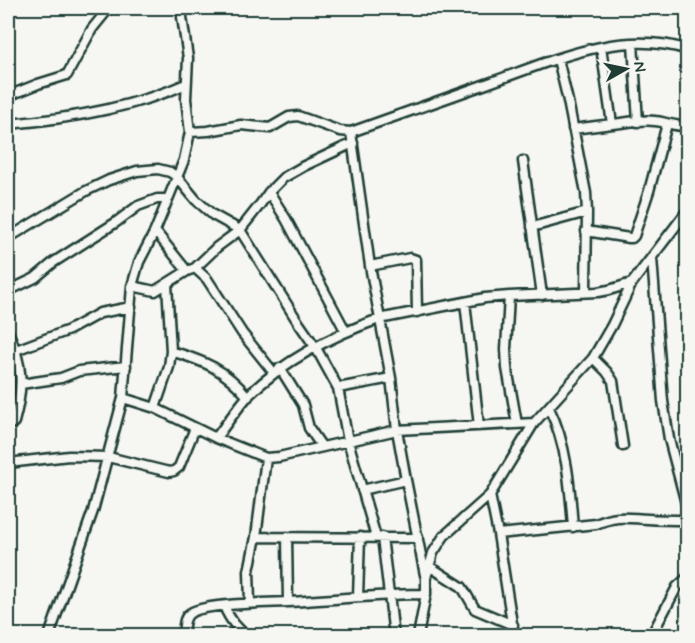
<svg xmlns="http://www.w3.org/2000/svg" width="695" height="643" font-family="Mynerve,sans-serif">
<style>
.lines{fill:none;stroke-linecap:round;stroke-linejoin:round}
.street-casing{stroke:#1f3d34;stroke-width:13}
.street{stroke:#f6f6f2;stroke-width:8}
</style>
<rect width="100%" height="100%" fill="#f6f6f2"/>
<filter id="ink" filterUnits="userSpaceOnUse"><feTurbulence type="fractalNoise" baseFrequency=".0167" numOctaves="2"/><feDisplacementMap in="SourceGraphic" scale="12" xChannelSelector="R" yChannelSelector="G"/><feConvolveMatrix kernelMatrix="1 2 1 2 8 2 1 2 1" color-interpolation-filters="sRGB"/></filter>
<g filter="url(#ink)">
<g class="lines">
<g class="street-casing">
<path id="street" d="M 633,43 L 638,122
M 558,59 L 568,101 L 586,193 L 587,212 L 586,292
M 8,96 L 38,84 L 67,75 L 92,29 L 109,8
M 8,124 C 68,119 130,109 186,84
M 612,124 C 625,123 641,119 655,121 C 666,122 676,127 688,126
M 573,129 L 612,124 L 601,47
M 190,132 L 208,131 L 241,125 L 270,128 L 289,117 L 298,116 L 340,131 L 351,132 C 397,116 443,99 489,83 C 552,61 620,28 688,50
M 351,132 L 370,266 L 391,378 L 397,430 L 406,480 L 425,575
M 523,161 L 542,295
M 269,192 L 286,219 L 346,332
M 532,227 L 587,212
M 155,231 L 187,271
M 586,231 L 629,238 L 632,238 L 634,236 L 649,191 L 667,124
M 8,238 L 86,191 L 109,180 L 137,171 L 158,169 L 170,172 L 177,177 L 196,200 L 213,215 L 240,230 L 298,322 L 316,348 L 338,388 L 348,441 L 376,537
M 652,258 L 663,401 L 669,439 L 688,511
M 370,266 L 410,258 L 416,260 L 417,312
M 195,268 L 207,279 L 242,333 L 274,373
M 132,286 L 155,291 L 187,271 L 195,268 L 217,247 L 240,230 L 259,206 L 269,192 L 283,178 L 304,166 L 353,143
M 8,291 L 35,278 L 54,262 L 115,223 L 138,206 L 157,199 L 168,199
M 509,296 L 506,349 L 507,368 L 517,424
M 465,302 L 479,426
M 8,331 C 23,365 24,386 14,422 L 8,426
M 171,351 C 204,361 225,369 248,397
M 8,353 L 69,330 L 100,313 L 131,307
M 593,358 L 607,372 L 613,381 L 623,446
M 280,368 L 303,405 L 309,428 L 322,447
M 21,384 L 61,378 L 79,371 L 126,366
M 338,388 L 391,378
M 123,398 L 155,408 L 216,438 L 266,458 L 279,457 L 397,430 L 534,423
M 155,408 L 169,367 L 171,351 L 167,284
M 549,408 C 567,444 570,487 573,527
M 216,438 C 226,424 236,410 247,397 C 281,362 333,335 379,319 L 485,298 L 509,296 L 598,292 L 609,290 L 632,283
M 8,463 L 69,456 L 108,457 L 169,472 L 174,471 L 179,467 L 195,428
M 362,490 L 406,480
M 490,495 L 498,534 L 514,636
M 498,534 L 596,524 C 618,515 626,518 648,519 C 661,520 675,520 688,520
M 256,537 L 418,538
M 287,537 L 288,602
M 382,537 L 394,636
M 429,566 L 462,587 L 475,609 L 513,625
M 358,597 L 360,537
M 250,602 L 249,571 L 256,537 L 266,458
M 224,606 C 229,618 236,629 248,636
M 653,632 L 662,636
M 49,636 L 93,511 L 123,398 L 132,286 L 139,262 L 155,231 L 184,160 L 190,132 L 186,99 L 188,58 L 182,17 L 183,8
M 183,636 C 184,628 183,619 189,614 C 200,603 270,603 288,602 C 334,600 380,594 426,594
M 418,636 L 426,594 L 426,578 L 433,553 L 444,536 L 490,495 L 534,423 L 593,358 L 612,325 L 632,283 L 688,210
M 651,636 L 677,587 L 688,577"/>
</g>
<use href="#street" class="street"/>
</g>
</g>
<rect width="695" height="643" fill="none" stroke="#f6f6f2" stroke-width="30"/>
<rect x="15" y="15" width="665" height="613" fill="none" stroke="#1f3d34" stroke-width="2" filter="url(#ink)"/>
<g transform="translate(626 69) rotate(81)" stroke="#f6f6f2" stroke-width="4.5" paint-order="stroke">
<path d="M0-4.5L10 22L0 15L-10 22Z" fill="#1f3d34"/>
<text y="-9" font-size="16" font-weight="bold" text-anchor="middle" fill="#1f3d34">N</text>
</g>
</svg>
